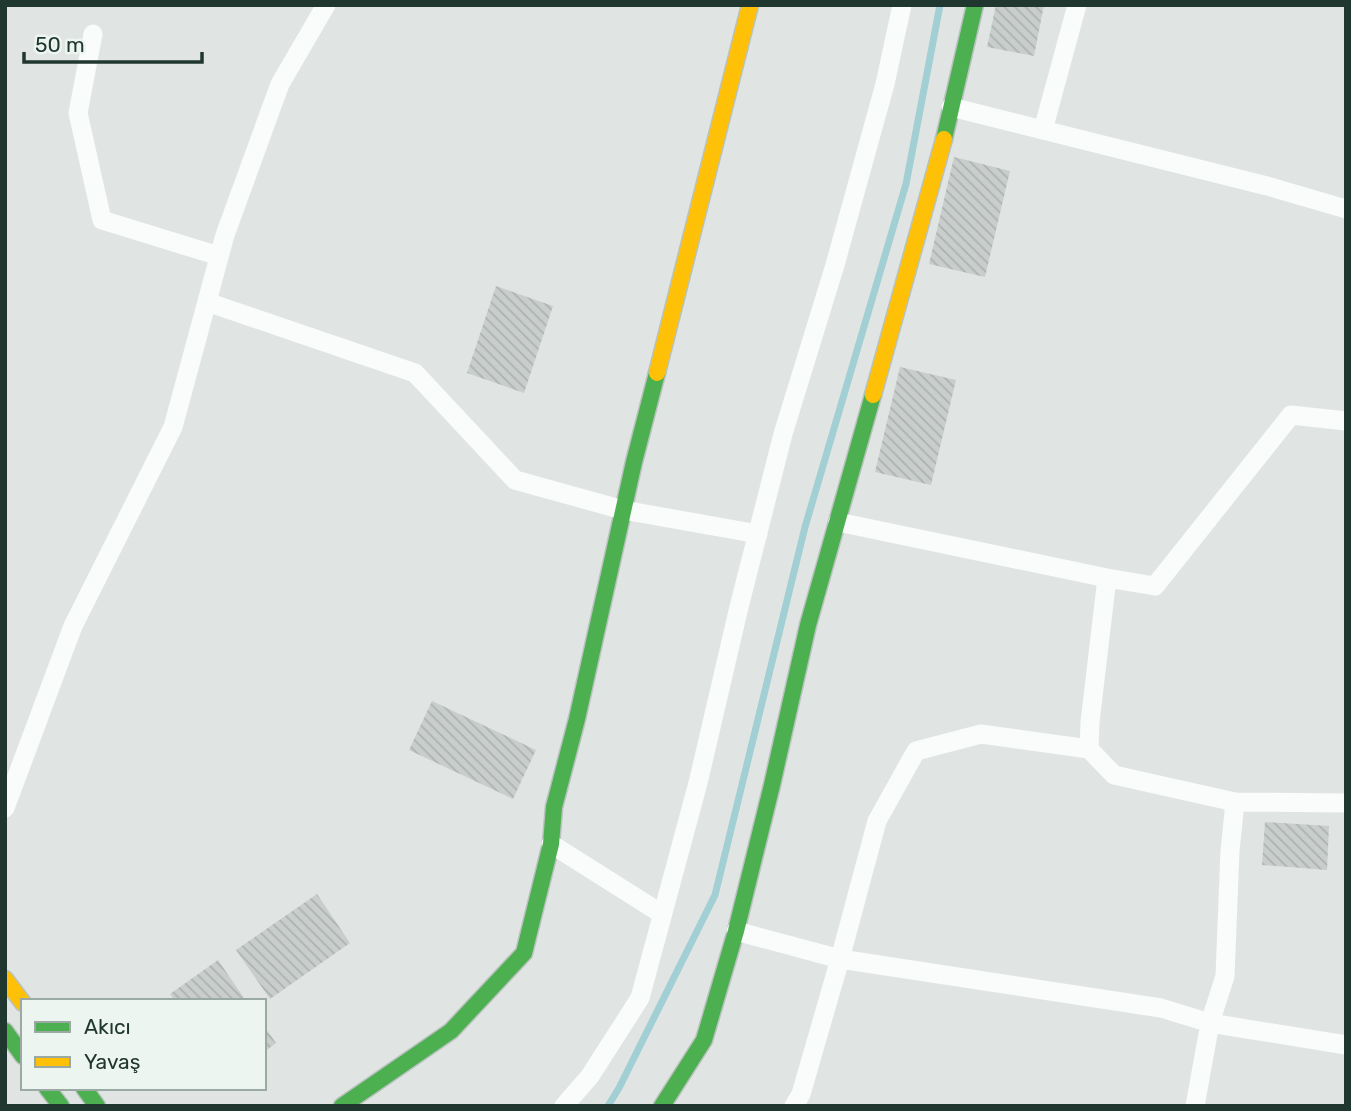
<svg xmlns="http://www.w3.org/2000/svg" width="1351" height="1111" font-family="Rubik,sans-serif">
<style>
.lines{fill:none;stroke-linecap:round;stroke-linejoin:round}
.stream{stroke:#a2cfd3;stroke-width:7}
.building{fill:url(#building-back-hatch)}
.fast-casing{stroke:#b9c2be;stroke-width:19}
.slow-casing{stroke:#b9c2be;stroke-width:19}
.street{stroke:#fafbfb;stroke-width:19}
.fast{stroke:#4caf50;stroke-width:16}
.slow{stroke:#ffc107;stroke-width:16}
</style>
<defs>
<pattern id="building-back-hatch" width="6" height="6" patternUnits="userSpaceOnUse" patternTransform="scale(1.75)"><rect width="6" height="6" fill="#c9cecc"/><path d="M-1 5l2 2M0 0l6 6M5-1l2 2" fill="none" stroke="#acb2b0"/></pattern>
</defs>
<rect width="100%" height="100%" fill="#e0e5e3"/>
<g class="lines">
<path class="stream" d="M 608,1106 L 619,1088 L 715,895 L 805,527 L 906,184 L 940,5"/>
</g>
<path class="building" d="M 996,5 L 1044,5 L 1034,56 L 987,47 Z
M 954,157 L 1010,171 L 985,277 L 929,264 Z
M 496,286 L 553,306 L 524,393 L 467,373 Z
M 900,367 L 956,380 L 931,485 L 875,472 Z
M 432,701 L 536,750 L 513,799 L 409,750 Z
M 1265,822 L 1329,826 L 1327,870 L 1262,865 Z
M 317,894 L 350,943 L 270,999 L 236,950 Z
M 218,960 L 246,1001 L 175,1001 L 170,994 Z
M 264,1026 L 276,1043 L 264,1052 Z"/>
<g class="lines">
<g class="fast-casing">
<path id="fast" d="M 944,139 L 975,5
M 5,1031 L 23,1056
M 47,1088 L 61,1106
M 84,1088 L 97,1106
M 342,1106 L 451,1031 L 524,953 L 551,844 L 554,807 L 577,719 L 634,462 L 657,373
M 662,1106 L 704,1040 L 736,931 L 772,785 L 808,625 L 873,395"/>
</g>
<g class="slow-casing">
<path id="slow" d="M 657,373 L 750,5
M 873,395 L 944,139
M 5,979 L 23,1003"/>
</g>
<path class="street" d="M 93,34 L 78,113 L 102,220 L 219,256
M 951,107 L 1267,186 L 1346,209
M 1043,130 L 1077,5
M 207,302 L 415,373 L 515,480 L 623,510 L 758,534
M 838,522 L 1107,578 L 1155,586 L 1291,415 L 1346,421
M 1235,802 L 1346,803
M 5,808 L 73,626 L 173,427 L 225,235 L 280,84 L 326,5
M 551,844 L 662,914
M 736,931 L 840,959 L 1161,1008 L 1210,1023 L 1225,976 L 1230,851 L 1235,802 L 1114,775 L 1089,749 L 1090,722 L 1107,578
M 564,1106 L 590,1076 L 640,998 L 698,783 L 739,607 L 783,434 L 835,265 L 885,84 L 902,5
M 794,1106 L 801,1094 L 840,959 L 877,821 L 916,751 L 981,734 L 1089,749
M 1195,1106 L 1210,1023 L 1346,1045"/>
<use href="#fast" class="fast"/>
<use href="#slow" class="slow"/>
</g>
<rect width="1351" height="1111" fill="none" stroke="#20372f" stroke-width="14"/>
<rect x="21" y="999" width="245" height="91" fill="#edf5f1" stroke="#9ba9a3" stroke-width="2"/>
<rect x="35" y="1022" width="35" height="10" fill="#4caf50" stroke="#9ba9a3" stroke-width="2"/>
<text x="84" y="1034" font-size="21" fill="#20372f">Akıcı</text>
<rect x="35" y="1057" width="35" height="10" fill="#ffc107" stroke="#9ba9a3" stroke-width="2"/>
<text x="84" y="1069" font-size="21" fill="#20372f">Yavaş</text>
<path d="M24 52v10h178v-10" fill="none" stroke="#20372f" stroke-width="3.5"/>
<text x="35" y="52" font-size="21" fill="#20372f" stroke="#edf5f1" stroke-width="5" paint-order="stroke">50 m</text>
</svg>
